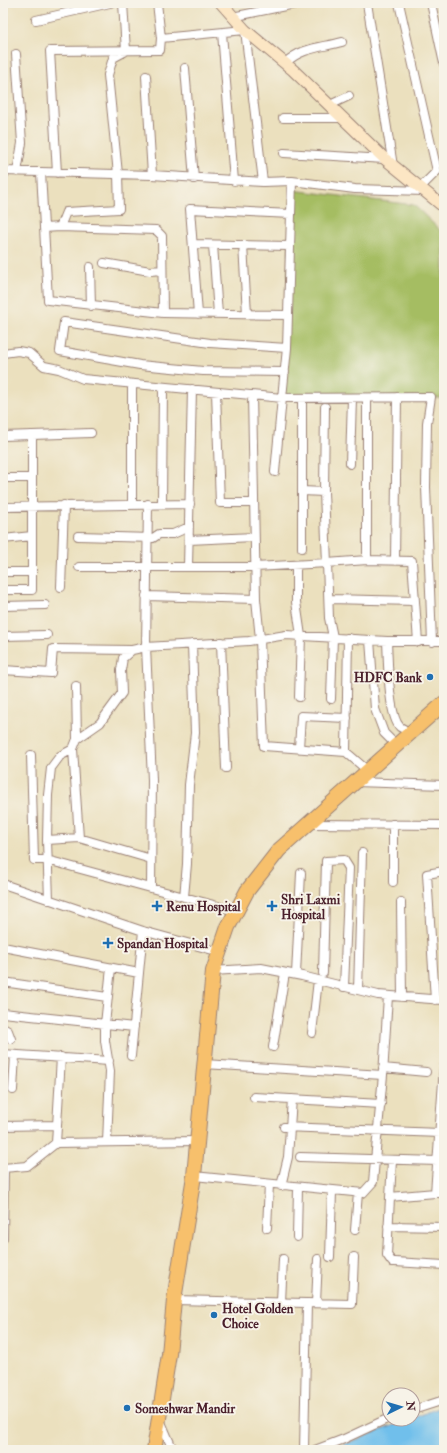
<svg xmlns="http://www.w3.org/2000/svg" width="447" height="1453" font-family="'IM FELL Double Pica',serif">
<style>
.green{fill:#a5bd62;stroke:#786e46}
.water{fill:#70bfeb;stroke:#5d6f8b}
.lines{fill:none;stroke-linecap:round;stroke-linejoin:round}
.street-casing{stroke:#9a8074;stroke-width:10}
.secondary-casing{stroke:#9a8074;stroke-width:13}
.highway-casing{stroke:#9a8074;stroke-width:16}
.street{stroke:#fff;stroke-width:8}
.secondary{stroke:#fce6c4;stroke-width:11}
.highway{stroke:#f7c06c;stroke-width:14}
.poi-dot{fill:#1f6fb2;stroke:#f7f3e8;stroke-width:1.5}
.labels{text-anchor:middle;stroke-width:4;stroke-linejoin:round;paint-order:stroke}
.poi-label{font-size:13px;font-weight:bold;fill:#4a1f2b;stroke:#f7f3e8;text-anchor:start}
</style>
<rect width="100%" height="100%" fill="#f7f3e8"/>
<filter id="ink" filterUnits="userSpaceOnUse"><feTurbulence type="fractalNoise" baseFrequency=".025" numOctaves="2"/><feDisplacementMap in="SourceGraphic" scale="8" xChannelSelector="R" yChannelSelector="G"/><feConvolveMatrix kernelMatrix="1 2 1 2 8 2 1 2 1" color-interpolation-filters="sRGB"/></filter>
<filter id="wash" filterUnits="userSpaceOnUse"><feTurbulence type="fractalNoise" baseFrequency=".012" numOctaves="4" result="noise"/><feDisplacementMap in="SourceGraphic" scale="16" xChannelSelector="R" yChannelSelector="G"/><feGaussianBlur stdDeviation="0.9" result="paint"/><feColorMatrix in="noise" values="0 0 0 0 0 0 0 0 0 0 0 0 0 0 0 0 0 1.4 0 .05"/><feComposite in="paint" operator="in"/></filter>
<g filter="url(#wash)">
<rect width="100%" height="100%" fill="#ebe0be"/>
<path class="green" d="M 292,190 L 414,205 L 444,234 L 444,398 L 282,398 Z"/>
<path class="water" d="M 444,1406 L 444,1450 L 329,1450 Z"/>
</g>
<g filter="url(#ink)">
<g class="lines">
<g class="street-casing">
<path id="street" d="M 157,3 L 161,38
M 367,3 L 393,166
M 399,3 L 437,171 L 421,187
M 431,3 L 444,64
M 232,17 L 300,3
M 36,20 L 110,3
M 222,33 L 234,181
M 16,54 L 22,143 L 17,172
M 285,63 C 303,47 320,48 342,42
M 185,68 L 194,179
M 146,76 L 152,175
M 330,105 L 349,96
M 283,118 L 342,118
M 284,153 L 385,159
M 3,171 L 152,175 L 263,182 L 292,181 L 355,189 L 425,191
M 41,172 L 48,300 L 163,313 L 288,315
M 57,173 L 50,51 L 160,50 L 161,38 L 245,30 L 263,182
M 292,181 L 287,348 L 282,398 L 431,397 L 427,423 L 426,487 L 432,642
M 60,227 L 156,230 L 162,236 L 163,313
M 44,228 L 60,227 L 66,212 L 119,209 L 118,174 L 108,75 L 113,58 L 126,51 L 123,3
M 193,244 L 290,246
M 213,245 L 218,314
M 243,245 L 247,314
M 104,263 L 150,271 L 162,270
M 90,267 L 91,306
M 198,314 L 190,209 L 291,214
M 3,353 L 18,351 L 29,353 L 44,366 L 59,369 L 83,379 L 282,398 L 275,472
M 285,372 L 203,371 L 140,365 L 60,351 L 64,322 L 210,343 L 287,348
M 216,392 L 220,503 L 253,503
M 252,395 L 256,599 L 260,639 L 264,746 L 346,752 L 348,638
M 3,436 L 91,433
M 350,464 L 352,398
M 3,478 L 31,478
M 302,491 L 324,492 L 327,563 L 367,560 L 412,561 L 418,642
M 324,492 L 325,407
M 132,504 L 132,384
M 148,504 L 146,647 L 152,780 L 151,888
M 162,504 L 163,387
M 3,507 L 190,504
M 78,536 L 153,538 L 159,534 L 173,534 L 189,527
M 3,539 L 32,536
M 189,540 L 254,537
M 302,548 L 302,398
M 367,560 L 367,398
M 395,561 L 397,397
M 296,565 L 296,602 L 301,636 L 299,697
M 79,567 L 255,567 L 327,563 L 329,618 L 333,637 L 331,699
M 188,567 L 192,389
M 3,572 L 32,572
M 61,587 L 64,505
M 3,590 L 32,590 L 32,435
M 146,596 L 256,599
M 329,599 L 415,601
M 3,606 L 45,605
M 3,636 L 47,635
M 370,640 L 375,709 L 384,733 L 396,745
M 387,641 C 388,658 388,716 400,727 C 403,729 408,731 411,732
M 221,642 L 226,768
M 3,670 L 51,673 L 53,649 L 132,650
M 76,686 L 77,739
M 299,748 L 301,716 L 347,718
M 346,752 L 368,771
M 31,755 L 34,860 L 47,860 L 236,911
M 356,782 L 444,785
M 309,824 L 444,825
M 393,824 L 393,882
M 79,838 L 73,749 L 77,739 L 100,723 L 122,693 L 121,670 L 123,658 L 132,650 L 146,647 L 249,641 L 286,635 L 387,641 L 444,641
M 47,840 L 79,838 L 151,859
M 3,884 L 143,931 L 220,952
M 184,897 L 187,864 L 189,785 L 195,733 L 192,644
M 49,900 L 47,840 L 48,795 L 51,768 L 60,756 L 73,749
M 401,902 L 402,997
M 3,947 L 139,973
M 213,971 L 261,968 L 302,976 L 378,995 L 444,1000
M 323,973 L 326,861 L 344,860 L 349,868 L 344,987
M 296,974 L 301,873
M 3,982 L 107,997
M 358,990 L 362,853
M 435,1000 L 427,874 L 444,871
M 3,1013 L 134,1027
M 3,1028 L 8,1031 L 11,1039
M 312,1033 L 318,980
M 273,1047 L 285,973
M 3,1054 L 109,1061
M 131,1056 L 143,931
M 204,1064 L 383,1075
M 383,1068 L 426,1072
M 13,1090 L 15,1055
M 254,1097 L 381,1104
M 3,1126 L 57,1125
M 284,1127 L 440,1133
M 107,1142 L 110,1071 L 105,1041 L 105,1024 L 111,968
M 56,1143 L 61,1057
M 300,1157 L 438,1161
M 392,1160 L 387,1255 L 392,1262 L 395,1262 L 444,1265
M 3,1168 L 27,1166 L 56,1143 L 197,1141
M 194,1176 L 363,1193 L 373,1182 L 383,1075 L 388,996
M 281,1186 L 288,1157 L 292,1099
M 435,1193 L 444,1193
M 390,1197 L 435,1193 L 444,1067
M 388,1226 L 444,1227
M 267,1228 L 269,1184
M 355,1230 L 358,1193
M 297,1237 L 298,1187
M 3,1238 L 4,1168
M 330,1257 L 332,1191
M 174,1300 L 352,1304 L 354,1257
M 281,1302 L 283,1259
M 316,1303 L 318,1259
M 413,1410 L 444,1400
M 161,1422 L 173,1450
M 304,1450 L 307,1303
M 315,1450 L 344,1439 L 389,1418"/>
</g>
<g class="secondary-casing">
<path id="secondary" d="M 221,3 L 245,30 L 293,70 L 385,159 L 444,207"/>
</g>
<g class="highway-casing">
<path id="highway" d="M 154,1450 L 169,1354 L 174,1300 L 194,1176 L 213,971 L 228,927 L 247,891 L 279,850 L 444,703"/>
</g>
<use href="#street" class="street"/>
<use href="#secondary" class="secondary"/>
<use href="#highway" class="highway"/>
</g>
</g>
<g class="poi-dot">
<circle cx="430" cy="677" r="4"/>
<path d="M155 900h4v4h4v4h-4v4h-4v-4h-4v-4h4z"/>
<path d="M270 900h4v4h4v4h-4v4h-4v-4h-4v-4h4z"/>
<path d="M106 937h4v4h4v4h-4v4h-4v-4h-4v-4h4z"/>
<circle cx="214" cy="1315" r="4"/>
<circle cx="127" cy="1408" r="4"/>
</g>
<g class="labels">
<g class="poi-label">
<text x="422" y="682" text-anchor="end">HDFC Bank</text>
<text x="281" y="904">Shri Laxmi<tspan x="281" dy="15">Hospital</tspan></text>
<text x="166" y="911">Renu Hospital</text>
<text x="117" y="948">Spandan Hospital</text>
<text x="222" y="1313">Hotel Golden<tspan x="222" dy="15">Choice</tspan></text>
<text x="135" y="1413">Someshwar Mandir</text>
</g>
</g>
<rect width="447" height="1453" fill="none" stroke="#f7f3e8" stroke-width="16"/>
<g transform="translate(401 1407) rotate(85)"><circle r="19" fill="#f7f3e8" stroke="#b29e9c"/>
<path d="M0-3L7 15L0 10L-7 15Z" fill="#1f6fb2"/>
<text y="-6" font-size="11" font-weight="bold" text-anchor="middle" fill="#4a1f2b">N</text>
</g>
</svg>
